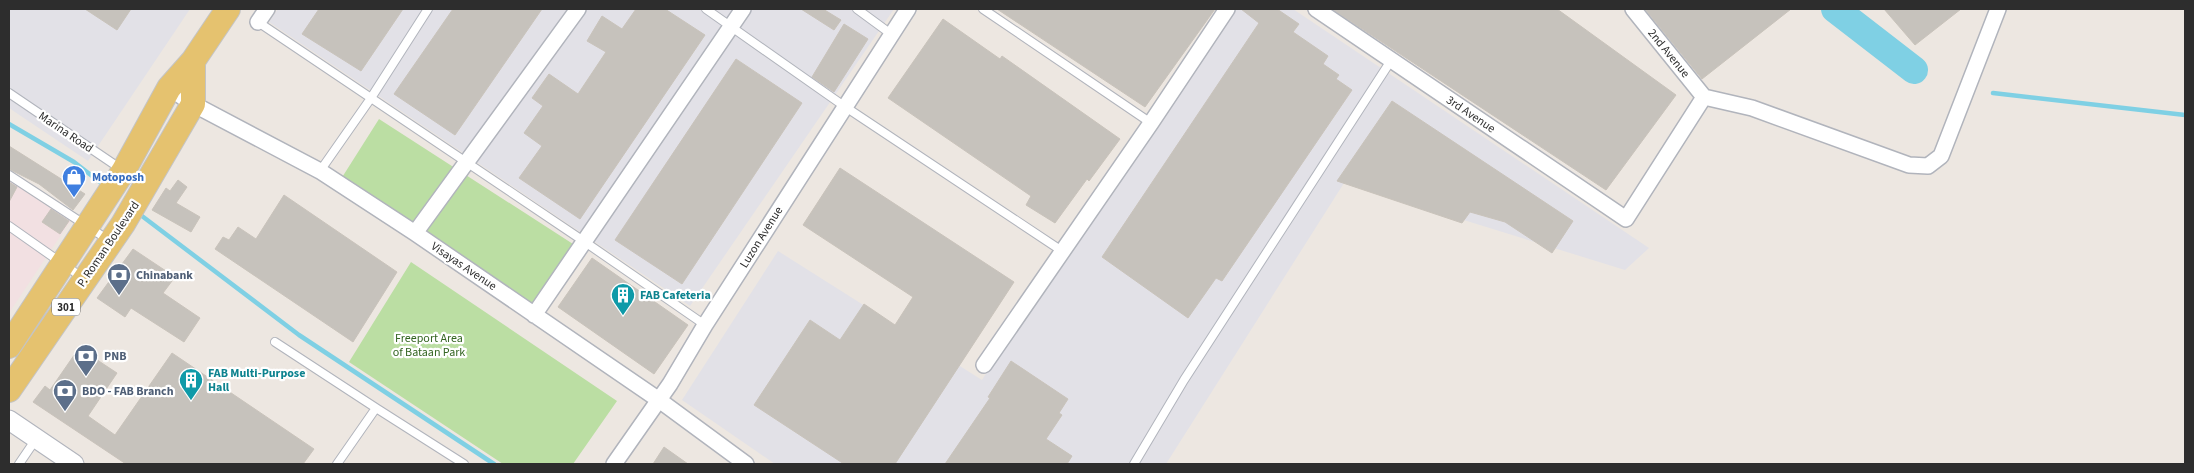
<svg xmlns="http://www.w3.org/2000/svg" width="2194" height="473" font-family="'Source Sans 3',sans-serif">
<style>
.industrial{fill:#e2e1e7}
.medical{fill:#f2e0e2}
.green{fill:#bbdea3}
.lines{fill:none;stroke-linecap:round;stroke-linejoin:round}
.stream{stroke:#7fd0e4;stroke-width:4.5}
.river{stroke:#7fd0e4;stroke-width:28}
.building{fill:#c6c2bc;stroke:#c9c3bb}
.service-casing{stroke:#b1b4bc;stroke-width:10}
.minor-casing{stroke:#b1b4bc;stroke-width:18}
.tertiary-casing{stroke:#b1b4bc;stroke-width:21}
.primary-casing{stroke:#c4c4c4;stroke-width:26}
.service{stroke:#fff;stroke-width:8}
.minor{stroke:#fff;stroke-width:15}
.tertiary{stroke:#fff;stroke-width:19}
.primary{stroke:#e5c26f;stroke-width:24}
.labels{text-anchor:middle;stroke-width:4.5;stroke-linejoin:round;paint-order:stroke}
.shield{fill:#fff;stroke:#6c6c6c;stroke-width:1}
.shield-label{font-size:11px;font-weight:bold;fill:#2d2d2d}
.street-label{font-size:12px;fill:#2d2d2d;stroke:#fff}
.shop-label{font-size:12px;font-weight:bold;fill:#366cbe;stroke:#fff;text-anchor:start}
.service-label{font-size:12px;font-weight:bold;fill:#4e5e75;stroke:#fff;text-anchor:start}
.culture-label{font-size:12px;font-weight:bold;fill:#0d838f;stroke:#fff;text-anchor:start}
.park-label{font-size:12px;fill:#346522;stroke:#fff}
</style>
<rect width="100%" height="100%" fill="#ede7e1"/>
<path class="industrial" d="M 9,9 L 190,9 L 88,161 L 9,108 Z
M 278,9 L 894,9 L 690,306 L 269,22 Z
M 1229,9 L 1293,9 L 1649,248 L 1625,270 L 1344,183 L 1166,464 L 775,464 L 682,400 L 778,251 L 982,380 L 1053,269 Z"/>
<path class="medical" d="M 9,177 L 73,217 L 9,313 Z"/>
<path class="green" d="M 379,119 L 573,244 L 531,305 L 341,179 Z
M 411,262 L 617,401 L 573,464 L 503,464 L 349,362 Z"/>
<g class="lines">
<path class="stream" d="M 1993,93 L 2185,115
M 9,124 L 74,162 L 105,186
M 138,213 L 299,335 L 494,464"/>
<path class="river" d="M 1835,9 L 1914,70"/>
</g>
<path class="building" d="M 85,9 L 131,9 L 117,30 Z
M 319,9 L 403,9 L 361,71 L 302,34 Z
M 453,9 L 542,9 L 455,135 L 394,94 Z
M 636,9 L 665,9 L 705,35 L 580,219 L 519,178 L 542,146 L 524,133 L 543,106 L 532,98 L 549,74 L 578,94 L 606,52 L 587,41 L 602,16 L 622,29 Z
M 801,9 L 823,9 L 841,20 L 834,30 Z
M 997,9 L 1215,9 L 1145,107 Z
M 1241,9 L 1277,9 L 1299,24 L 1293,32 L 1328,56 L 1323,64 L 1339,75 L 1336,79 L 1352,90 L 1222,281 L 1216,278 L 1188,318 L 1102,257 L 1259,23 Z
M 1332,9 L 1557,9 L 1676,95 L 1606,190 Z
M 1645,9 L 1791,9 L 1702,79 Z
M 1884,9 L 1961,9 L 1915,45 Z
M 943,19 L 1000,59 L 1002,56 L 1120,139 L 1089,181 L 1087,179 L 1055,223 L 1026,205 L 1031,196 L 888,98 Z
M 844,24 L 868,39 L 834,92 L 812,77 Z
M 736,59 L 802,103 L 682,284 L 615,240 Z
M 1392,101 L 1573,221 L 1552,253 L 1505,222 L 1470,212 L 1462,223 L 1337,181 Z
M 9,146 L 85,194 L 73,210 L 39,184 L 9,169 Z
M 840,168 L 1014,282 L 895,464 L 844,464 L 754,405 L 810,320 L 840,340 L 864,304 L 895,325 L 913,297 L 803,225 Z
M 178,180 L 187,187 L 176,203 L 200,217 L 191,232 L 152,210 L 166,188 L 170,191 Z
M 9,182 L 17,187 L 9,202 Z
M 284,195 L 397,272 L 353,342 L 215,249 L 223,237 L 229,240 L 238,227 L 256,239 Z
M 51,209 L 69,221 L 60,234 L 42,222 Z
M 133,249 L 175,277 L 163,293 L 200,318 L 184,342 L 131,308 L 125,317 L 97,298 Z
M 592,258 L 688,325 L 654,374 L 558,307 Z
M 79,348 L 117,373 L 88,416 L 115,435 L 172,353 L 314,449 L 303,464 L 126,464 L 33,402 L 45,386 L 50,390 Z
M 1011,361 L 1068,399 L 1059,413 L 1062,415 L 1046,439 L 1072,456 L 1067,464 L 945,464 L 990,398 L 988,397 Z
M 664,447 L 688,464 L 653,464 Z"/>
<g class="lines">
<g class="service-casing">
<path id="service" d="M 706,9 L 844,106 L 1062,251
M 857,9 L 891,34
M 983,9 L 1151,123
M 258,22 L 585,242 L 705,325
M 9,93 L 121,169
M 320,171 L 371,98 L 428,9
M 9,175 L 110,241
M 9,226 L 83,278
M 275,342 L 376,408
M 19,464 L 36,439
M 337,464 L 376,408 L 464,464
M 1134,464 L 1184,380 L 1392,59"/>
</g>
<g class="minor-casing">
<path id="minor" d="M 1316,9 L 1626,219 L 1704,97 L 1752,108 L 1909,165 L 1928,166 L 1941,156 L 1998,9
M 1633,9 L 1704,97
M 258,22 L 267,9
M 169,88 L 193,104 L 320,171 L 415,233 L 659,400 L 746,464
M 415,233 L 578,9
M 534,315 L 743,9
M 984,365 L 1151,123 L 1227,9
M 614,464 L 670,384 L 705,325 L 908,9"/>
</g>
<g class="tertiary-casing">
<path id="tertiary" d="M 9,420 L 74,464"/>
</g>
<g class="primary-casing">
<path id="primary" d="M 9,346 L 124,170 L 169,88 L 193,61 L 228,9
M 9,390 L 123,224 L 193,104 L 193,61"/>
</g>
<use href="#service" class="service"/>
<use href="#minor" class="minor"/>
<use href="#tertiary" class="tertiary"/>
<use href="#primary" class="primary"/>
</g>
<defs>
<g id="shop-pin" transform="scale(1.25)"><path d="M0 17L-7.5 6A9.5 9.5 0 1 1 7.5 6Z" fill="#3f7fe0" stroke="#fff"/><path d="M-5-2.5h2.3a2.7 3.5 0 0 1 5.4 0H5L5.5 6h-11ZM-1.5-2.5h3a1.5 2.3 0 0 0-3 0Z" fill="#fff"/></g>
<g id="bank-pin" transform="scale(1.25)"><path d="M0 17L-7.5 6A9.5 9.5 0 1 1 7.5 6Z" fill="#5c6f8a" stroke="#fff"/><path d="M-6-4H6V4H-6ZM0-2.3a2.3 2.3 0 1 0 0 4.6a2.3 2.3 0 1 0 0-4.6Z" fill="#fff"/></g>
<g id="building-pin" transform="scale(1.25)"><path d="M0 17L-7.5 6A9.5 9.5 0 1 1 7.5 6Z" fill="#0f9aa8" stroke="#fff"/><path d="M-4-6H4V6H1V3H-1V6H-4ZM-2.5-4.3h1.7v1.8h-1.7ZM.8-4.3h1.7v1.8H.8ZM-2.5-1h1.7V.8h-1.7ZM.8-1h1.7V.8H.8Z" fill="#fff"/></g>
</defs>
<g fill-rule="evenodd">
<use href="#shop-pin" x="74" y="177"/>
<use href="#bank-pin" x="119" y="275"/>
<use href="#building-pin" x="623" y="295"/>
<use href="#bank-pin" x="86" y="356"/>
<use href="#building-pin" x="191" y="380"/>
<use href="#bank-pin" x="65" y="391"/>
</g>
<g class="labels">
<rect class="shield" x="52" y="298.5" width="28" height="17" rx="4"/>
<g class="shield-label">
<text x="66" y="311">301</text>
</g>
<g class="street-label">
<text transform="translate(1669 53) rotate(51)" y="4">2nd Avenue</text>
<text transform="translate(1471 114) rotate(34)" y="4">3rd Avenue</text>
<text transform="translate(66 132) rotate(34)" y="4">Marina Road</text>
<text transform="translate(761 237) rotate(-58)" y="4">Luzon Avenue</text>
<text transform="translate(108 244) rotate(-56)" y="4">P. Roman Boulevard</text>
<text transform="translate(464 266) rotate(34)" y="4">Visayas Avenue</text>
</g>
<g class="shop-label">
<text x="92" y="181">Motoposh</text>
</g>
<g class="service-label">
<text x="136" y="279">Chinabank</text>
<text x="104" y="360">PNB</text>
<text x="82" y="395">BDO - FAB Branch</text>
</g>
<g class="culture-label">
<text x="640" y="299">FAB Cafeteria</text>
<text x="208" y="377">FAB Multi-Purpose<tspan x="208" dy="14">Hall</tspan></text>
</g>
<g class="park-label">
<text x="429" y="342">Freeport Area<tspan x="429" dy="14">of Bataan Park</tspan></text>
</g>
</g>
<rect width="2194" height="473" fill="none" stroke="#2d2d2d" stroke-width="20"/>
</svg>
